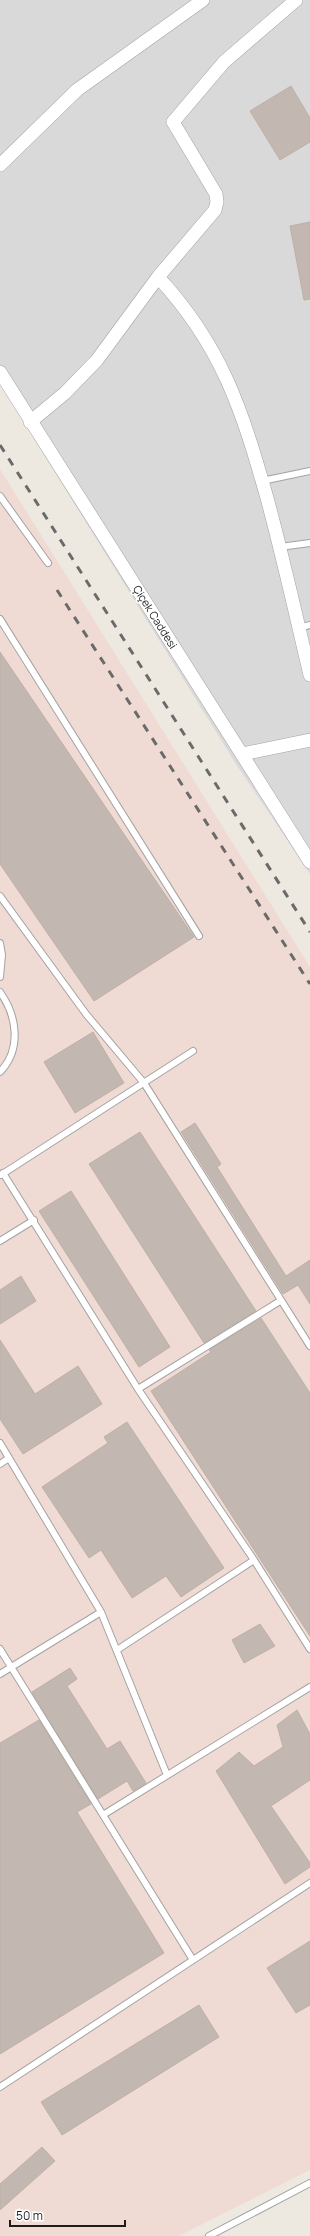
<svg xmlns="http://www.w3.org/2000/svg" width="310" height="2236" font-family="Manrope,sans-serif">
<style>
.residential{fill:#dad9d9}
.military{fill:#f0dbd4}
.building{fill:#c2b8b1;stroke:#bfafa4}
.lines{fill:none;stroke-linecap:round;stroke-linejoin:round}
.lane-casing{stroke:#a3a3a3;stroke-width:8}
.street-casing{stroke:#a3a3a3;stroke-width:14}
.lane{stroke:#fff;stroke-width:6}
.street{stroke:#fff;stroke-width:13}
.rail{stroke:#6a6a6a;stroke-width:3;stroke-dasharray:8 8;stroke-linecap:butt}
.labels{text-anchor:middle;stroke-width:3.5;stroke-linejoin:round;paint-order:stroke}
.street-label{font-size:11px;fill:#1c1c1c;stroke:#fff}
</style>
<rect width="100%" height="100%" fill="#ede9e1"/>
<path class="residential" d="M 0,0 L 310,0 L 310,874 L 236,764 L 0,384 Z"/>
<path class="military" d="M 0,469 L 310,967 L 310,2170 L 179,2236 L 0,2236 Z"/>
<path class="building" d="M 291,86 L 310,118 L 310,142 L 280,160 L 250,111 Z
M 310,222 L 310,299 L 304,300 L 290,226 Z
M 0,652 L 194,937 L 94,1001 L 0,864 Z
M 93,1032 L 124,1083 L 75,1113 L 44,1062 Z
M 195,1123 L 221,1164 L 217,1167 L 286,1276 L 310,1260 L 310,1304 L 298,1285 L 283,1294 L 181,1132 Z
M 140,1132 L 256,1311 L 204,1343 L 89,1164 Z
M 71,1191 L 170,1347 L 139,1367 L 39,1211 Z
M 21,1276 L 36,1301 L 0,1324 L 0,1290 Z
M 261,1318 L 310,1393 L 310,1636 L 151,1391 L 211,1352 L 209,1350 Z
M 0,1340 L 35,1394 L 78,1366 L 102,1404 L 23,1454 L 0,1419 Z
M 127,1422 L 224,1568 L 181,1597 L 166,1576 L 132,1598 L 101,1550 L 89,1558 L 42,1487 L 108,1443 L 104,1437 Z
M 260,1624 L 275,1646 L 244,1663 L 232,1640 Z
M 70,1668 L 77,1679 L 67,1686 L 107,1749 L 120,1741 L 146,1783 L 133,1791 L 127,1781 L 98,1799 L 32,1692 Z
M 297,1710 L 310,1734 L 310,1780 L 271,1806 L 310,1863 L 310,1867 L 285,1884 L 216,1771 L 239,1752 L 254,1766 L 283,1747 L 277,1725 Z
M 39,1720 L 91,1804 L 77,1812 L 164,1953 L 0,2054 L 0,1743 Z
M 310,1941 L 310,2005 L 296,2013 L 267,1968 Z
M 199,2005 L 219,2037 L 62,2135 L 41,2102 Z
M 42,2147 L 55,2161 L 0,2210 L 0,2184 Z"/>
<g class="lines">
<g class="lane-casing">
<path id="lane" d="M 262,481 L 310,471
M 0,496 L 48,563
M 280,547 L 310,543
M 0,619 L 199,936
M 299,628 L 310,625
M 0,896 L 86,1014 L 144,1083 L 310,1346
M 0,943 L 2,955 L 0,977
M 0,992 C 17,1016 22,1049 0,1072
M 3,1173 L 138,1389 L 254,1560 L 310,1649
M 1,1175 L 193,1051
M 0,1241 L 34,1220
M 138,1389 L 280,1301
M 0,1443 L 101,1612 L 167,1775
M 0,1464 L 9,1458
M 0,1649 L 193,1960
M 117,1650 L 254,1560
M 0,1674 L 101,1612
M 103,1815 L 310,1687
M 0,2087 L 310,1883
M 209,2236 L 310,2183"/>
</g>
<g class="street-casing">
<path id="street" d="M 0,165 L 77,90 L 203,0
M 158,277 C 222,346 242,410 267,498 C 283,557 296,616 310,675
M 0,372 L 310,862
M 30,422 L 65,393 L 97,360 L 158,277 L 215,210 L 217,202 L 216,194 L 173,122 L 224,62 L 296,0
M 242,754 L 310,740"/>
</g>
<use href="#lane" class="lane"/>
<use href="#street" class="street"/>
<path class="rail" d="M 0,445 L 310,932
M 57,590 L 310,984"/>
</g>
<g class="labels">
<g class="street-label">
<text transform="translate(155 617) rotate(58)" y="4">Çiçek Caddesi</text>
</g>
</g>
<path d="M10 2220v6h115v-6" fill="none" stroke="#1c1c1c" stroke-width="2"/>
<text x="16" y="2220" font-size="12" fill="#1c1c1c" stroke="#ffffff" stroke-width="3" paint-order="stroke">50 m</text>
</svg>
